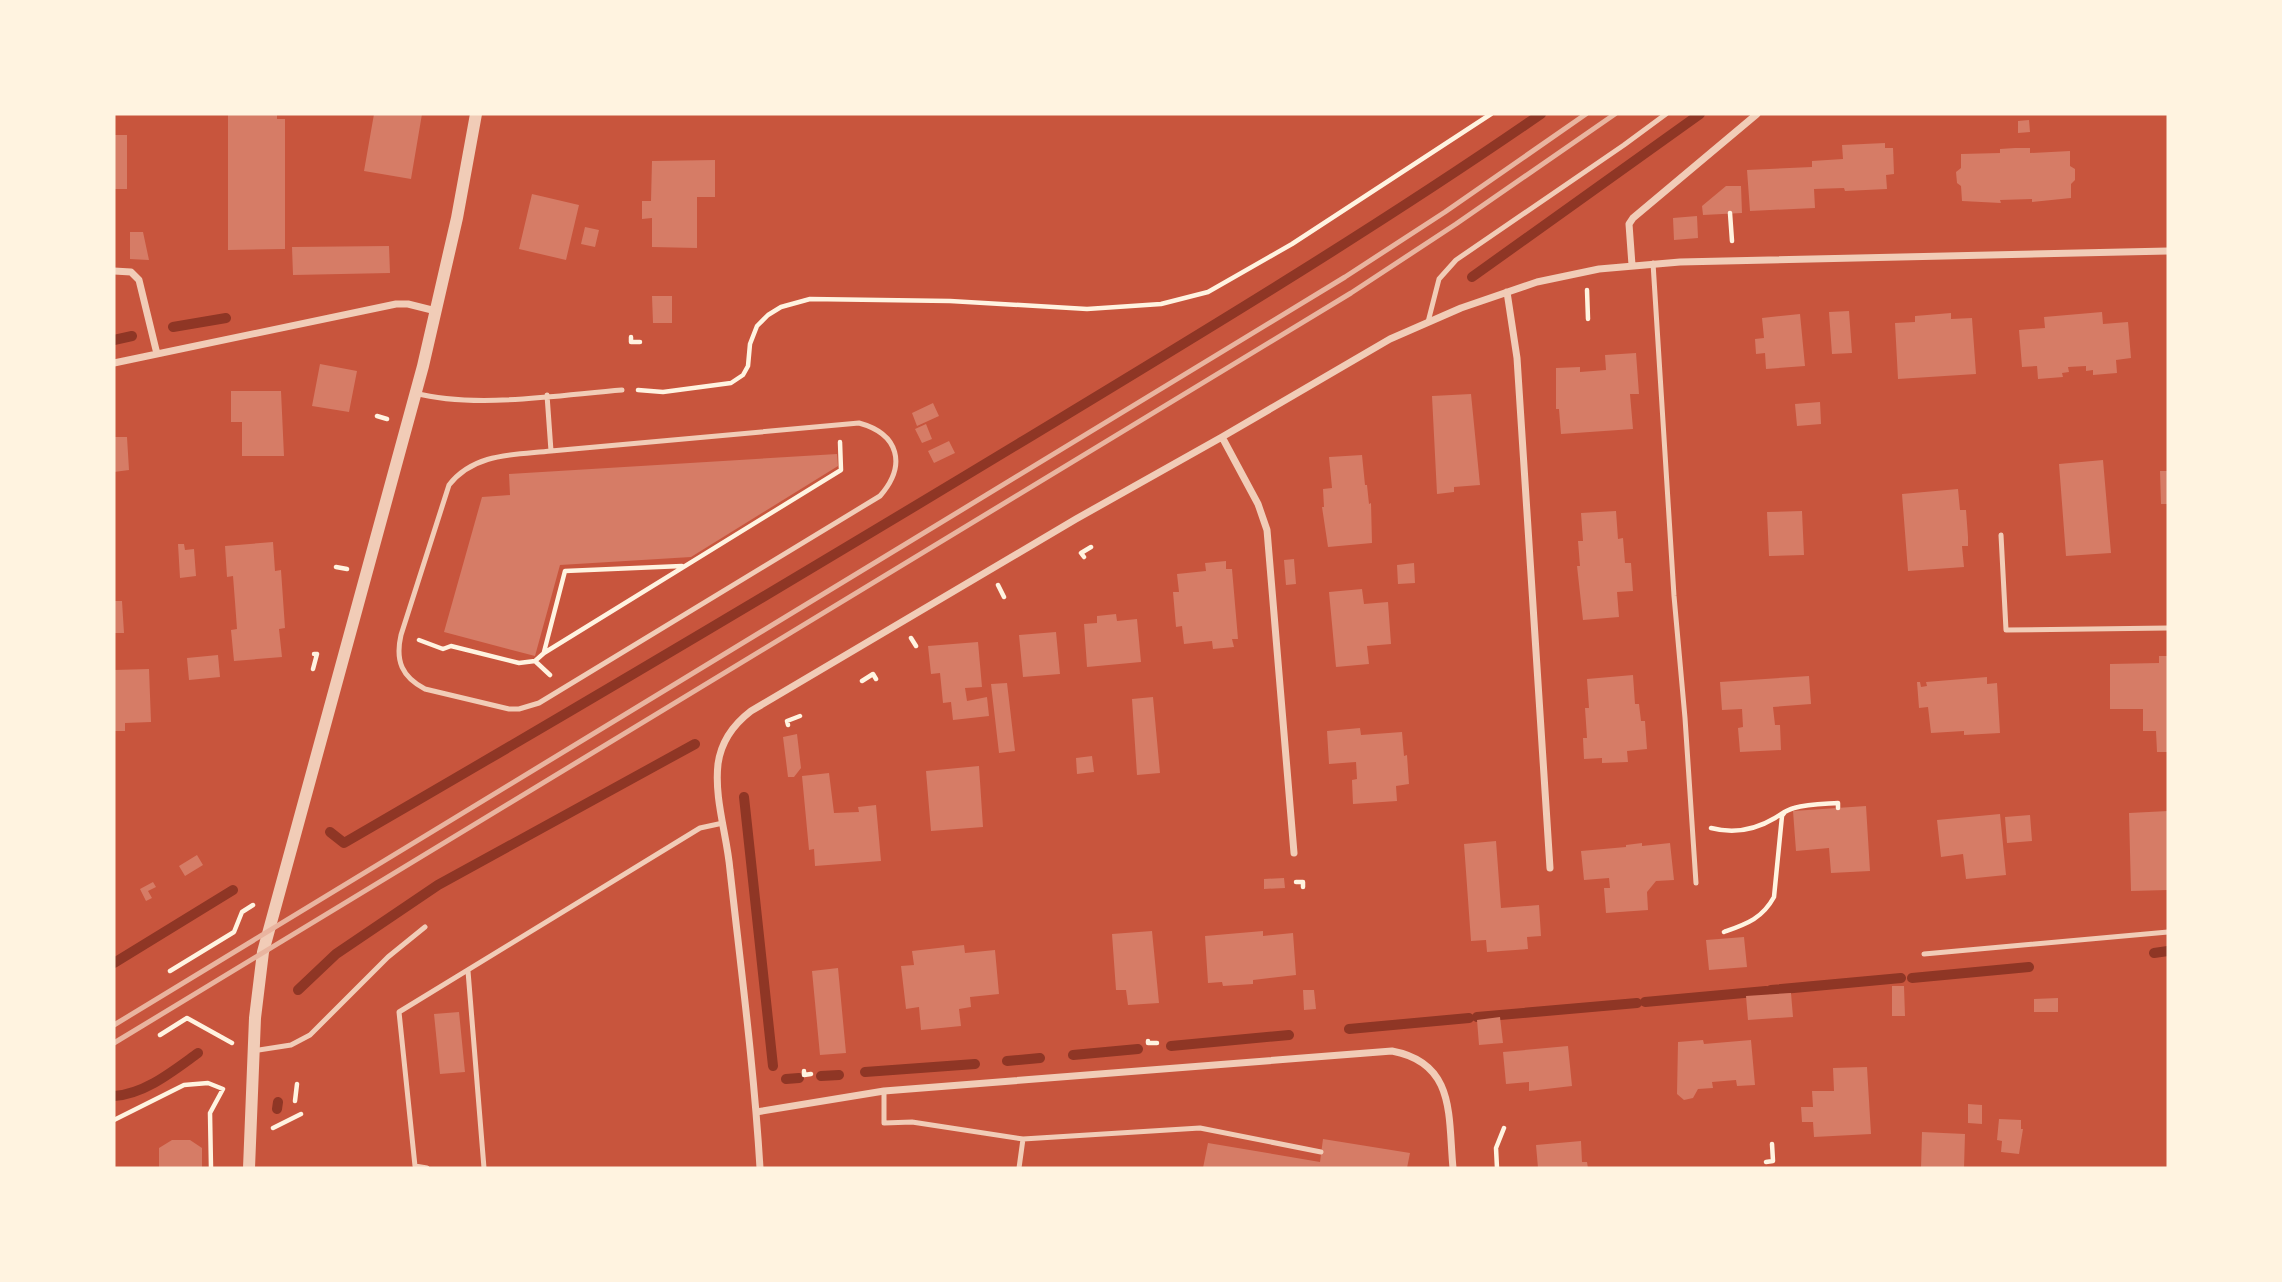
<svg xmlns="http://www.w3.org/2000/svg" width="2282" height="1282" font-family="Roboto,sans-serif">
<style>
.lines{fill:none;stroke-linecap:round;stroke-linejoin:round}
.stream{stroke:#8f3625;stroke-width:10}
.building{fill:#d67c66}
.path{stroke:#fff3e0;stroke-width:4.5}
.service{stroke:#f1ccb7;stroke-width:5}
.minor{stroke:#f1ccb7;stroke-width:7}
.tertiary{stroke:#f1ccb7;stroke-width:12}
.rail{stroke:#e9b49f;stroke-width:5}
</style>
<rect width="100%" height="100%" fill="#c8553d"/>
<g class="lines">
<path class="stream" d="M 1472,277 L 1700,114
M 173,327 L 226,318
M 114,340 L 132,336
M 744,797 L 773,1066
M 330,832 L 344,843 C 572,711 798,577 1023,441 C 1198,335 1373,230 1541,114
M 2154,953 L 2168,951
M 114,963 L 233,890
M 1912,978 L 2029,967
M 298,990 L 336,954 L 438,885 L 695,744
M 1771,990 L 1901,978
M 1645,1002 L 1766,991
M 1477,1017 L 1637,1003
M 1349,1029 L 1469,1018
M 1171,1046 L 1289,1035
M 1073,1055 L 1138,1049
M 1007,1061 L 1040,1058
M 865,1072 L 975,1064
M 821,1076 L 839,1075
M 786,1079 L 799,1078
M 114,1096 C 145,1094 173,1071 198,1053
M 277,1109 L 278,1102"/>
</g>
<path class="building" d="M 228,114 L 277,114 L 277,119 L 285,119 L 285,249 L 228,250 Z
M 374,114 L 422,114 L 411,179 L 364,171 Z
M 2029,120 L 2030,132 L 2018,133 L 2018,121 Z
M 114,135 L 127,135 L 127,189 L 114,189 Z
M 1885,143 L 1885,148 L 1893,148 L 1894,174 L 1886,175 L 1887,189 L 1845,191 L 1844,188 L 1814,189 L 1815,208 L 1750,211 L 1747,170 L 1812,167 L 1812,161 L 1843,159 L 1842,145 Z
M 2015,148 L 2030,148 L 2030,153 L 2070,151 L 2070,166 L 2075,169 L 2075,180 L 2071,184 L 2071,198 L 2032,202 L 2032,199 L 2000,200 L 2001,203 L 1962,201 L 1961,186 L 1957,183 L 1956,172 L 1961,168 L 1961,154 L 2000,153 L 2000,149 Z
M 715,160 L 715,197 L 697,197 L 697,248 L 652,247 L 652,218 L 642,219 L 642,201 L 651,201 L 652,161 Z
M 1726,186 L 1741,186 L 1742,213 L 1703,215 L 1702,206 Z
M 532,194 L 579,205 L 566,260 L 519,249 Z
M 1697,216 L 1698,238 L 1674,240 L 1673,218 Z
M 585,227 L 599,230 L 595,247 L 581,244 Z
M 130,232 L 143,232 L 149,260 L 130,259 Z
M 389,246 L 390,273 L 293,275 L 292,247 Z
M 652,296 L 672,296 L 672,323 L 653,323 Z
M 1849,311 L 1852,353 L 1832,354 L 1829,312 Z
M 2102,312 L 2103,324 L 2128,322 L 2131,358 L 2116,360 L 2117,373 L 2093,375 L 2093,370 L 2086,371 L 2086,366 L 2068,367 L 2069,372 L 2062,373 L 2063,377 L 2038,379 L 2037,366 L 2022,367 L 2019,330 L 2045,328 L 2044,317 Z
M 1951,313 L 1951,319 L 1972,318 L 1976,374 L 1898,379 L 1895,323 L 1915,322 L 1915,316 Z
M 1800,314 L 1805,366 L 1766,369 L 1765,353 L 1756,354 L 1755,339 L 1764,338 L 1762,318 Z
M 1636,353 L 1639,394 L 1630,394 L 1633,429 L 1561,434 L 1559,409 L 1556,409 L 1556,368 L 1580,367 L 1580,372 L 1606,370 L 1605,355 Z
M 320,364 L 357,371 L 349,412 L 312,406 Z
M 231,391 L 281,391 L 284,456 L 242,456 L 242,422 L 231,422 Z
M 1471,394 L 1480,485 L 1454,487 L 1454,492 L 1437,494 L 1432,396 Z
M 1820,402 L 1821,424 L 1797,426 L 1795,404 Z
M 933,403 L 939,416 L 917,426 L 912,413 Z
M 926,424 L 932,439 L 922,443 L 915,429 Z
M 114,437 L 127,437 L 129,470 L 114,472 Z
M 949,441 L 955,453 L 934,463 L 928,451 Z
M 837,454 L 838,466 L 691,557 L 560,565 L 535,656 L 444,632 L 482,497 L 510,495 L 509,474 Z
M 1362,455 L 1365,485 L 1367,485 L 1369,504 L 1371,503 L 1372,543 L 1328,547 L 1322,507 L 1324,507 L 1323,489 L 1332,488 L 1329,457 Z
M 2103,460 L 2111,553 L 2066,556 L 2059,464 Z
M 2160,471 L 2168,471 L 2168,504 L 2161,504 Z
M 1958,489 L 1960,510 L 1966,510 L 1968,537 L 1968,546 L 1962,546 L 1964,567 L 1908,571 L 1902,494 Z
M 1616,511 L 1618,539 L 1623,538 L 1625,563 L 1631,563 L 1633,591 L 1617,592 L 1619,617 L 1583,620 L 1577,566 L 1580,566 L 1578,541 L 1583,541 L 1581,513 Z
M 1802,511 L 1804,555 L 1769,556 L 1767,512 Z
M 273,542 L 275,571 L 281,570 L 285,628 L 279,629 L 282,657 L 234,661 L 231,630 L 237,629 L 235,602 L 233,576 L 227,577 L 225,546 Z
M 178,544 L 184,544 L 185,550 L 194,549 L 196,576 L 180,578 Z
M 1294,559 L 1296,584 L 1286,585 L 1284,560 Z
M 1226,561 L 1226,569 L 1232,569 L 1238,639 L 1232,639 L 1234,647 L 1213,649 L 1212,641 L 1184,644 L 1182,626 L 1176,627 L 1173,592 L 1179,592 L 1177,574 L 1206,571 L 1205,563 Z
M 1414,563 L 1415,583 L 1398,584 L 1397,565 Z
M 1362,589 L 1364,604 L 1388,602 L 1391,644 L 1367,646 L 1369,664 L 1336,667 L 1329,592 Z
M 114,601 L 122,601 L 124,633 L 114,633 Z
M 1116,614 L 1117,621 L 1137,619 L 1141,662 L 1087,667 L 1084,624 L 1097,623 L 1097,616 Z
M 1056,632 L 1060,674 L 1023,677 L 1019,635 Z
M 978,642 L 982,687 L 965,688 L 967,701 L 987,697 L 989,716 L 953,720 L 951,702 L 943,703 L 940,673 L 931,674 L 928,646 Z
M 218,655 L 220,677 L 189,680 L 187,658 Z
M 2159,656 L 2168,656 L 2168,752 L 2157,752 L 2156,731 L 2143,731 L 2143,709 L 2110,709 L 2110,664 L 2159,663 Z
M 149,669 L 151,722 L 125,723 L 125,731 L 114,731 L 114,670 Z
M 1633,675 L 1635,704 L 1639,704 L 1641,721 L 1645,721 L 1647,749 L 1627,751 L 1628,762 L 1602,763 L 1602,758 L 1584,759 L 1583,738 L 1587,738 L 1585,708 L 1589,708 L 1587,679 Z
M 1809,676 L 1811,704 L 1773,707 L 1775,725 L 1780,725 L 1781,750 L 1740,752 L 1738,728 L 1743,727 L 1742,709 L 1722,710 L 1720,682 Z
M 1987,677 L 1987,684 L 1997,683 L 2000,733 L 1964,735 L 1964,731 L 1931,733 L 1928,707 L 1919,708 L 1917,682 L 1920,682 L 1921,687 L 1927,686 L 1926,682 Z
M 1007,683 L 1015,751 L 999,753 L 991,684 Z
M 1153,697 L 1160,773 L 1137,775 L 1132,699 Z
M 1360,728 L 1361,735 L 1402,732 L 1404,756 L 1407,755 L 1409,784 L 1396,786 L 1397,801 L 1353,804 L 1352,780 L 1357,779 L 1356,762 L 1329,764 L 1327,731 Z
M 797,734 L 801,768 L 794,777 L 788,777 L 783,737 Z
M 1092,756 L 1094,772 L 1077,774 L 1076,758 Z
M 979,766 L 983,827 L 931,831 L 926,771 Z
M 829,773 L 834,813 L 859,812 L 858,807 L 876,805 L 881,861 L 815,866 L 814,849 L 809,850 L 802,776 Z
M 1866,806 L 1870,871 L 1831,873 L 1829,848 L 1796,851 L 1793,811 Z
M 2168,811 L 2168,890 L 2131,891 L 2129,813 Z
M 2000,814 L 2006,875 L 1966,879 L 1963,854 L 1941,857 L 1937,820 Z
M 2030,815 L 2032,841 L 2007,843 L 2005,817 Z
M 1496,841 L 1501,908 L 1539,905 L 1541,936 L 1527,937 L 1528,949 L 1487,952 L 1486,940 L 1471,941 L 1464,844 Z
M 1642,843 L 1642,846 L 1670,843 L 1674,880 L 1656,881 L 1647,892 L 1648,910 L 1606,913 L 1604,888 L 1610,888 L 1609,878 L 1584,880 L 1581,851 L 1626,847 L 1626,845 Z
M 197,855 L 203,865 L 185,876 L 179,866 Z
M 1284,878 L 1285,888 L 1264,889 L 1264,879 Z
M 153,882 L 156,887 L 148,891 L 152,898 L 146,901 L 140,889 Z
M 1152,931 L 1159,1003 L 1128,1005 L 1126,990 L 1116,990 L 1112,934 Z
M 1263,931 L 1263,936 L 1293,933 L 1296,975 L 1253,980 L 1253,984 L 1223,986 L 1222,982 L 1208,983 L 1205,936 Z
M 1744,937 L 1747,967 L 1709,970 L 1706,940 Z
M 964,945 L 965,953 L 995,950 L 999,994 L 970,997 L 971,1007 L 959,1009 L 961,1026 L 921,1030 L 919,1007 L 906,1009 L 901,966 L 914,965 L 912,951 Z
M 838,968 L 846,1053 L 820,1055 L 812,971 Z
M 1892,986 L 1904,986 L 1905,1016 L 1892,1016 Z
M 1303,990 L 1314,990 L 1316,1009 L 1304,1010 Z
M 1791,993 L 1793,1017 L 1748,1020 L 1746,996 Z
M 2058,998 L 2058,1012 L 2034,1012 L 2034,999 Z
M 459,1012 L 465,1072 L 440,1074 L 434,1014 Z
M 1500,1017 L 1503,1043 L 1479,1045 L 1477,1020 Z
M 1703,1040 L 1704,1044 L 1751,1040 L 1755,1085 L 1737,1086 L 1736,1080 L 1712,1082 L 1713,1088 L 1698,1089 L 1693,1098 L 1684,1100 L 1677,1094 L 1678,1042 Z
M 1568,1046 L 1572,1086 L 1529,1091 L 1529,1082 L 1506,1084 L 1503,1052 Z
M 1867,1067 L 1871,1134 L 1814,1137 L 1813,1122 L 1802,1122 L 1801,1107 L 1813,1107 L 1812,1091 L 1834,1091 L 1833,1068 Z
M 1968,1104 L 1982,1105 L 1982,1124 L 1968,1123 Z
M 1999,1119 L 2021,1120 L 2021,1129 L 2023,1129 L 2019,1154 L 2001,1152 L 2002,1141 L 1997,1140 Z
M 1922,1132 L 1965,1134 L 1964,1168 L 1921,1168 Z
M 1323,1139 L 1410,1153 L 1407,1168 L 1203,1168 L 1208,1143 L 1320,1162 Z
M 172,1140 L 190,1140 L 202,1148 L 202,1168 L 159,1168 L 159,1148 Z
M 1581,1141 L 1582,1162 L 1587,1162 L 1588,1168 L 1538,1168 L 1536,1145 Z"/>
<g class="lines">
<path class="path" d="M 1730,213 L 1732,241
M 1587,290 L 1588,319
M 631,337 L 631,342 L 640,342
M 638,390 L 663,392 L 731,383 L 743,375 L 748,366 L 750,344 L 757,326 L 768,315 L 781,307 L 810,299 L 950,301 L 1087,309 L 1161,304 L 1208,292 L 1292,244 L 1491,114
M 377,416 L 387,419
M 1084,557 L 1081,553 L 1091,547
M 336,567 L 347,569
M 998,585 L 1004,597
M 911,638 L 916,646
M 419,640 L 443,649 L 451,646 L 519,663 L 535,661 L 544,653 L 841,470 L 840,442
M 544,652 L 565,571 L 682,566
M 535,661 L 550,675
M 313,669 L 317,654 L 314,654
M 862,681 L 873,674 L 876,679
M 788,725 L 787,721 L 800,716
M 1711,828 C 1734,834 1755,830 1775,818 C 1782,814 1786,810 1794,808 C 1808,804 1824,804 1838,803 L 1838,808
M 1296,882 L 1303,882 L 1303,887
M 1724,932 C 1746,924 1762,919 1774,897 L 1782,816 L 1785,812
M 170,971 L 234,932 L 242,912 L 253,905
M 160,1035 L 187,1018 L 232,1043
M 1148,1041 L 1148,1043 L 1157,1043
M 804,1071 L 804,1075 L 811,1074
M 295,1101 L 297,1084
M 114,1120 L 184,1085 L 208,1083 L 223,1089 L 210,1113 L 211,1168
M 273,1128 L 301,1114
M 1766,1162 L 1773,1161 L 1772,1144
M 1497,1168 L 1496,1148 L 1504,1128"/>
<path class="service" d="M 1653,263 L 1674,596 L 1685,718 L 1696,883
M 1428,322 L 1439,279 L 1456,260 L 1624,145 L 1666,114
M 415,393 C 475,409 559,395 622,390
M 547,395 L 551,451 C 513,455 474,453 449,485 L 401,635 C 395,661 402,677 425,689 L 509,709 L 519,709 L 539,703 L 880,496 C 907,465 899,434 859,423 L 551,451
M 2001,535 L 2006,630 L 2168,628
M 1924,954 L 2168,932
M 468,971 L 484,1168
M 253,1051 L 291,1045 L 310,1035 L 388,957 L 425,927
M 884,1091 L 884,1123 L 912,1122 L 1023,1139 L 1019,1168
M 1023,1139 L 1200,1128 L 1321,1152
M 427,1168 L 415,1166 L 399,1012 L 700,828 L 723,823"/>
<path class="minor" d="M 1632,265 L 1629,224 L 1633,218 L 1757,114
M 114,271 L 131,272 L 139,280 L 157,354
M 1507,292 L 1517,358 L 1550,868
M 114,363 L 396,304 L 408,304 L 436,311
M 1222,437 L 1258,504 L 1267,530 L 1294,853
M 756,1112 L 884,1091 L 1392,1051 C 1456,1063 1448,1116 1453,1168
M 760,1168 C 754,1068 741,969 730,870 C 727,835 714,799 718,764 C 721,742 734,724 751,711 L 1076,519 L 1222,437 L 1390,339 L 1461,308 L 1537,282 L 1599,269 L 1680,262 L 2168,251"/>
<path class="tertiary" d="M 249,1168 L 255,1018 L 263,952 L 423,366 L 457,218 L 476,114"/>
<path class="rail" d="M 114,1025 L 1345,277 L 1445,212 L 1586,114
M 114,1043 L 1351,293 L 1456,224 L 1615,114"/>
</g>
<rect width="2282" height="1282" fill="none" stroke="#fff3e0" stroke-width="231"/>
</svg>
